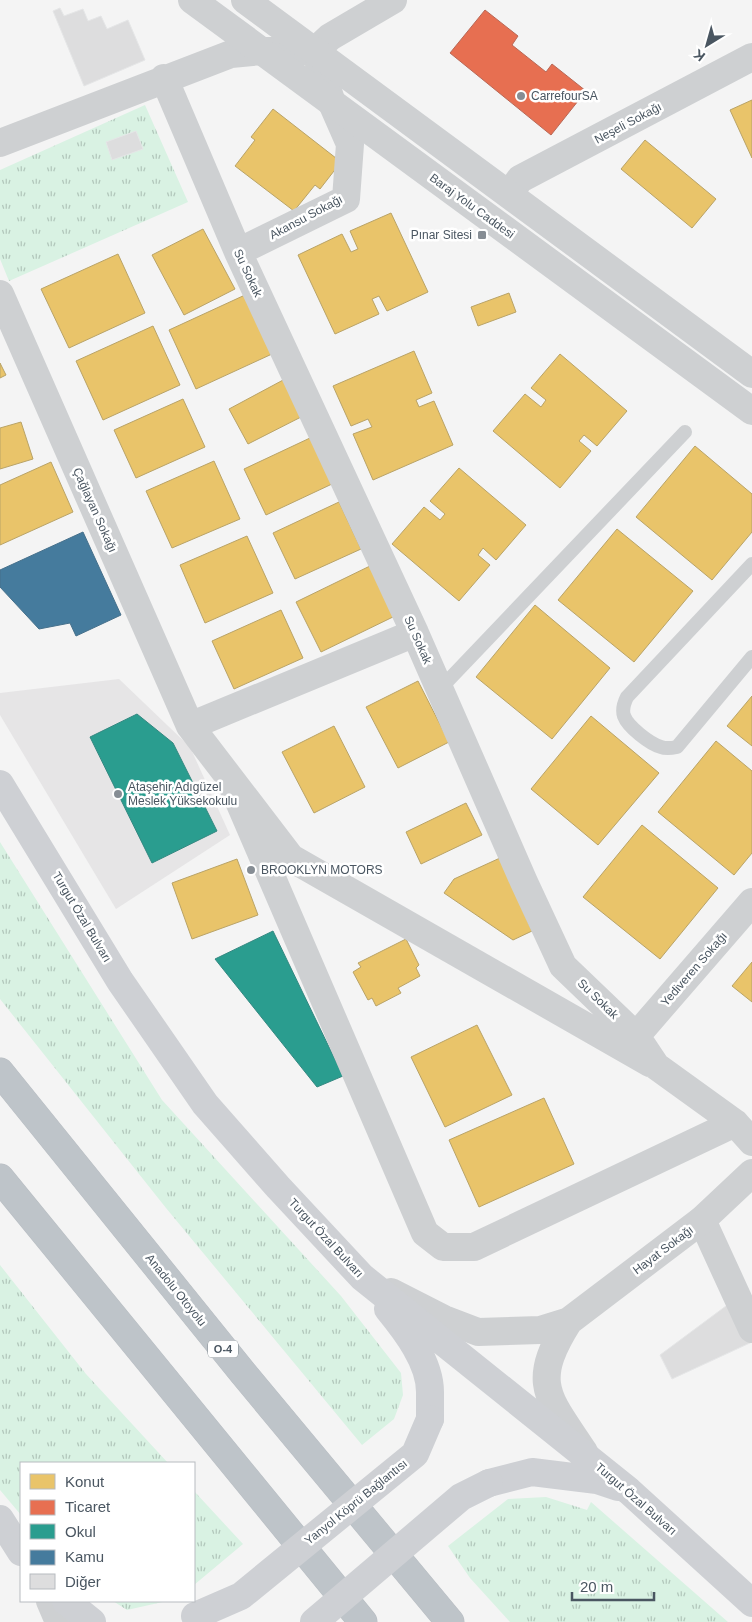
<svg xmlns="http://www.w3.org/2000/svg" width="752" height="1622" font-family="Helvetica,sans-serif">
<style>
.education{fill:#e6e5e6}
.grass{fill:url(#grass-tufts)}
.homes{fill:#e9c46a;stroke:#b9a367}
.shops{fill:#e76f51;stroke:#b86856}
.schools{fill:#2a9d8f;stroke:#348881}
.public{fill:#457b9d;stroke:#46708b}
.building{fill:#ddddde;stroke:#e5e6e7}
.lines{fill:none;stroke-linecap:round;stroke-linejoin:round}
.motorway-casing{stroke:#b9bec3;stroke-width:29}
.service{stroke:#ced0d2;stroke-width:14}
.minor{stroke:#ced0d2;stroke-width:28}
.tertiary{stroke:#ced0d2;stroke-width:28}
.secondary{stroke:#ced0d4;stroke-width:28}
.motorway{stroke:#bec4c9;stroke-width:28}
.secondary-bridge{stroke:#ced0d4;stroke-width:28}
.poi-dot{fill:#868d94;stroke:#fff;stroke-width:2}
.labels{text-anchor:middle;stroke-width:5;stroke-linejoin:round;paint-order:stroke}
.shield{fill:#fff;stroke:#808990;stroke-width:1}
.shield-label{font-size:11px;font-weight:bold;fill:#4a5661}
.poi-label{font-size:12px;fill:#4a5661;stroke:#fff;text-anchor:start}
.street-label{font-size:12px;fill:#4a5661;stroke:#fff}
</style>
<defs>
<pattern id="grass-tufts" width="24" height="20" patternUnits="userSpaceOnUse" patternTransform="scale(1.25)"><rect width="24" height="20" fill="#d9f2e3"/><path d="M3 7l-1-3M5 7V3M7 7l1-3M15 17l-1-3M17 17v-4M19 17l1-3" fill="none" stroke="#b2c7bb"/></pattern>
</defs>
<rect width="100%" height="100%" fill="#f4f4f4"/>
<path class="education" d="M 119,679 L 190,747 L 230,835 L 116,909 L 0,715 L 0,693 Z"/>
<path class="grass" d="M 145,105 L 188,202 L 9,281 L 0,259 L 0,170 Z
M 0,842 L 162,1100 L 341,1296 L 401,1373 L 403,1395 L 394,1419 L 362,1445 L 166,1208 L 0,999 Z
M 0,1265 L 86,1374 L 168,1463 L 21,1463 L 21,1515 L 0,1490 Z
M 194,1491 L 243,1544 L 194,1585 Z
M 546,1497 L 587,1510 L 591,1502 L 728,1622 L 510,1622 L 470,1578 L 448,1546 L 508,1499 Z
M 113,1601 L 167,1601 L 127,1610 Z"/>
<path class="homes" d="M 752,100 L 752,158 L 730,110 Z
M 273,109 L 341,162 L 320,189 L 315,185 L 294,211 L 235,166 L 255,140 L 251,137 Z
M 645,140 L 716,199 L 692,228 L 621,169 Z
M 391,213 L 428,292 L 387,311 L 379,296 L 372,299 L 379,314 L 335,334 L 298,255 L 342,234 L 351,252 L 358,249 L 350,231 Z
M 203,229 L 235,289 L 184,315 L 152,255 Z
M 118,254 L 145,313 L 69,348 L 41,289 Z
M 509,293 L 516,312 L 478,326 L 471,307 Z
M 245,295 L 272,354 L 196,389 L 169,330 Z
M 153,326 L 180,385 L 103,420 L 76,361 Z
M 414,351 L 432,393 L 416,400 L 419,407 L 434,401 L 453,445 L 373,480 L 353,434 L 372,427 L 368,419 L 351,426 L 333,386 Z
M 560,354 L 627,411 L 597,446 L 584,435 L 579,441 L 591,451 L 560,488 L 493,431 L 525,394 L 541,407 L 546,400 L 531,388 Z
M 0,363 L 6,375 L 0,378 Z
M 285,379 L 305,415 L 248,444 L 229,409 Z
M 183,399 L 205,447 L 136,478 L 114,430 Z
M 21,422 L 33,459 L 0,469 L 0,428 Z
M 310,438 L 332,484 L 266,515 L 244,469 Z
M 695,446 L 752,494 L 752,532 L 712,580 L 636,517 Z
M 214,461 L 240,519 L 172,548 L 146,491 Z
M 51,462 L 73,512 L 0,545 L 0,485 Z
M 459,468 L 526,525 L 496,560 L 483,548 L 478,555 L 490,565 L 459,601 L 392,544 L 424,507 L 440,520 L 445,514 L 430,501 Z
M 339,502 L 361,549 L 295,579 L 273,533 Z
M 617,529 L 693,591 L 634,662 L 558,600 Z
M 247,536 L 273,593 L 205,623 L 180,565 Z
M 372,565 L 397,615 L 321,652 L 296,602 Z
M 535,605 L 610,668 L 552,739 L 476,677 Z
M 281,610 L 303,658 L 234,689 L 212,641 Z
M 418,681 L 449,742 L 398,768 L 366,707 Z
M 752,696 L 752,746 L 727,726 Z
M 591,716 L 659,773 L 598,845 L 531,789 Z
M 334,726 L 365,787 L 314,813 L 282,752 Z
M 716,741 L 752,771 L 752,853 L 734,875 L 658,812 Z
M 466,803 L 482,835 L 421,864 L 406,832 Z
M 642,825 L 718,888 L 660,959 L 583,897 Z
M 500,858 L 532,931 L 513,940 L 444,893 L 454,879 Z
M 237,859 L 258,915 L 192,939 L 172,883 Z
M 406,939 L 419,965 L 416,968 L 420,976 L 398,988 L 401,993 L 376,1006 L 372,998 L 368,1000 L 353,972 L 361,967 L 358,963 Z
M 752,962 L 752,1002 L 732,986 Z
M 477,1025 L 512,1095 L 445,1127 L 411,1057 Z
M 544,1098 L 574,1164 L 479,1207 L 449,1140 Z"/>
<path class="shops" d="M 485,10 L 518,36 L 512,45 L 546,72 L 552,64 L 586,91 L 551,135 L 450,53 Z"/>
<path class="schools" d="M 137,714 L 173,743 L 217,831 L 152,863 L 90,737 Z
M 273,931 L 343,1076 L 317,1087 L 215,959 Z"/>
<path class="public" d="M 83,532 L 121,615 L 76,636 L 70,623 L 39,629 L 0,587 L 0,570 Z"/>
<path class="building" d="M 60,8 L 64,16 L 83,9 L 88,21 L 101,16 L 107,29 L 128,20 L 145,60 L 84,86 L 53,11 Z
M 136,131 L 143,149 L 112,160 L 106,142 Z
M 730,1303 L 752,1342 L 672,1379 L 660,1355 Z"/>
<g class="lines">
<g class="motorway-casing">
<path id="motorway" d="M 0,1072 L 243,1373 L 450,1622
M 0,1178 L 363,1622"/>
</g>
<path class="service" d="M 752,564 L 627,697 C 624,703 622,710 624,716 C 628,727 650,744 661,747 C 666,749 672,748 677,747 L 752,657
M 440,689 L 685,432"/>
<path class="minor" d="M 164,78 L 238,252 L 415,633 L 524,882 L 563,966 L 636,1036 L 656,1066 L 735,1123 L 752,1142
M 0,143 L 231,54 L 262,51 L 315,51 L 330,37 L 393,0
M 509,194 L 520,179 L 752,57
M 238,252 L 346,199 L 350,144 L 332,103 L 315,51
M 0,294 L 190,726 L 415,633
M 190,726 L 291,858 L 650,1063
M 228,776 L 425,1233 L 443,1247 L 474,1247 L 735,1123
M 636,1036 L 752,902
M 702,1220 L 752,1329
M 50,1601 L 59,1622"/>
<path class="tertiary" d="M 192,0 L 752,411
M 245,0 L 752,374
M 391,1292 L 444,1319 L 478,1332 L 540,1330 L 569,1321
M 584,1452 C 548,1397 529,1384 569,1321 L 702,1220 L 752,1173"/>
<path class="secondary" d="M 0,784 L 120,981 L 205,1104 L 278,1187 L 362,1277 L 629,1491 L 752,1603
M 388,1309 C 406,1331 430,1362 430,1392 C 430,1401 430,1410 430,1419
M 489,1483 L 532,1472 L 597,1480 L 618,1487
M 0,1519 L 21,1552
M 66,1601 L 92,1622"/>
<use href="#motorway" class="motorway"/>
<path class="secondary-bridge" d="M 195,1616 L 241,1596 L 415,1454 L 430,1419
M 314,1622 L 461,1497 L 489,1483"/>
</g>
<g class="poi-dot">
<circle cx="521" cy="96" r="5"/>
<rect x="477" y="230" width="10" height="10" rx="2.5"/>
<circle cx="118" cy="794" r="5"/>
<circle cx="251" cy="870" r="5"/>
</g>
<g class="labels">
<rect class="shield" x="208" y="1340.5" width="30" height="17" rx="4"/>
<g class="shield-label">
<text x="223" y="1353">O-4</text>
</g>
<g class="poi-label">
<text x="531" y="100">CarrefourSA</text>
<text x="472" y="239" text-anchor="end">Pınar Sitesi</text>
<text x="128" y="791">Ataşehir Adıgüzel<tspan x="128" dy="14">Meslek Yüksekokulu</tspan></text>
<text x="261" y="874">BROOKLYN MOTORS</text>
</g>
<g class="street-label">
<text transform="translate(628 123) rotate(-28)" y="4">Neşeli Sokağı</text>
<text transform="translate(472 206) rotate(36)" y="4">Baraj Yolu Caddesi</text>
<text transform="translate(306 217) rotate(-28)" y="4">Akansu Sokağı</text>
<text transform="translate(248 273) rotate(65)" y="4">Su Sokak</text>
<text transform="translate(95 510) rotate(66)" y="4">Çağlayan Sokağı</text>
<text transform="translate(418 640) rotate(66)" y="4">Su Sokak</text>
<text transform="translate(82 917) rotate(59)" y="4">Turgut Özal Bulvarı</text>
<text transform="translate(694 969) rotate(-49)" y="4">Yediveren Sokağı</text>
<text transform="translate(598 999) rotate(44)" y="4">Su Sokak</text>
<text transform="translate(326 1238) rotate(47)" y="4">Turgut Özal Bulvarı</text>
<text transform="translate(663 1250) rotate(-37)" y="4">Hayat Sokağı</text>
<text transform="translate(176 1290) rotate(51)" y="4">Anadolu Otoyolu</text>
<text transform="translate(636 1499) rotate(41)" y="4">Turgut Özal Bulvarı</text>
<text transform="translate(356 1502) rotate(-39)" y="4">Yanyol Köprü Bağlantısı</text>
</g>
</g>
<rect x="20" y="1462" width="175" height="140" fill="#ffffff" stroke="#b7bbc0"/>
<rect x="30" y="1474" width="25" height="15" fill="#e9c46a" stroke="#b7bbc0"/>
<text x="65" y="1487" font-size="15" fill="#4a5661">Konut</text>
<rect x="30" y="1500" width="25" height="15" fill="#e76f51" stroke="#b7bbc0"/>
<text x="65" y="1512" font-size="15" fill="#4a5661">Ticaret</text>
<rect x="30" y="1524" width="25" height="15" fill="#2a9d8f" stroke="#b7bbc0"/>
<text x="65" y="1537" font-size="15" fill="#4a5661">Okul</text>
<rect x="30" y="1550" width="25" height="15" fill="#457b9d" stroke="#b7bbc0"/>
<text x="65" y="1562" font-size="15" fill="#4a5661">Kamu</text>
<rect x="30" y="1574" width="25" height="15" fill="#ddddde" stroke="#b7bbc0"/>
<text x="65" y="1587" font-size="15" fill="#4a5661">Diğer</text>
<g transform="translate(707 45) rotate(217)" stroke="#ffffff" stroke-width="4" paint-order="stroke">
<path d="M0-4L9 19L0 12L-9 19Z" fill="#4a5661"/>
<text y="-8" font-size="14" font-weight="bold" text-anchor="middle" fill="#4a5661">K</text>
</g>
<path d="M572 1592v8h82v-8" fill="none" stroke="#4a5661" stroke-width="2.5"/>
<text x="580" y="1592" font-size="15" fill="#4a5661" stroke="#ffffff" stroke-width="4" paint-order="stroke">20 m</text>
</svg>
